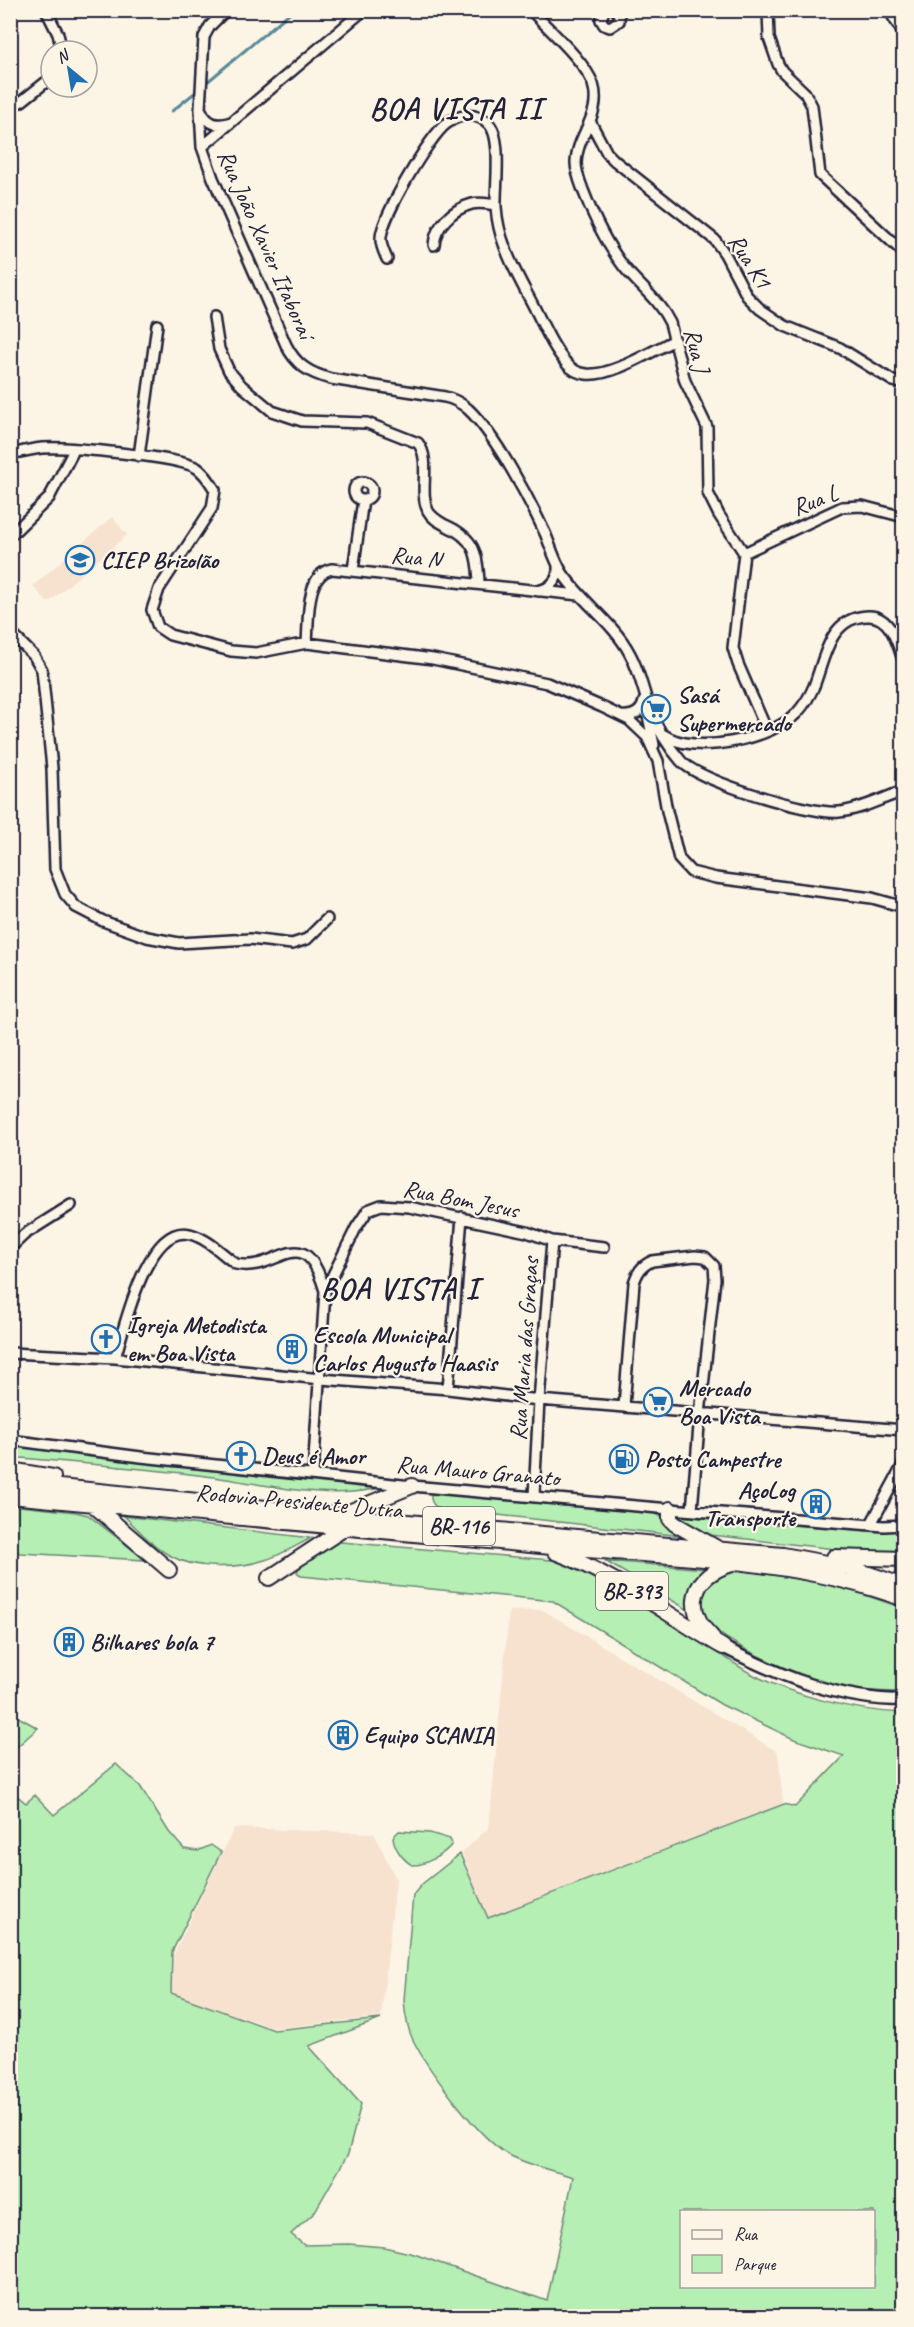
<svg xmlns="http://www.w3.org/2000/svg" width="914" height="2327" font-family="Caveat,sans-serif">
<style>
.built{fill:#f6e2cf}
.green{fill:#b5efb3;stroke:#6c8877;stroke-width:1.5;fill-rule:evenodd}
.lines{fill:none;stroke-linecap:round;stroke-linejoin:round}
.stream{stroke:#59889a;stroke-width:3}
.minor-casing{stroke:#22223b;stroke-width:14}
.major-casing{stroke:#22223b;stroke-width:15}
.highway-casing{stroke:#22223b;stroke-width:18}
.minor{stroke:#fcf5e5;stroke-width:9}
.major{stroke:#fcf5e5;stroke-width:10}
.highway{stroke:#fcf5e5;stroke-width:14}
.labels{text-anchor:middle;stroke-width:4.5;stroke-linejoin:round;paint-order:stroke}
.shield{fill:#fcf5e5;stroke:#63616e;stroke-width:1.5}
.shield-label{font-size:22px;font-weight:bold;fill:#22223b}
.street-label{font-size:24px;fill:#22223b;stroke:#fcf5e5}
.poi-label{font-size:24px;font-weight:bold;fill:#22223b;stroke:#fcf5e5;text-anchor:start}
.district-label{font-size:30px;font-weight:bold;letter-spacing:1.5px;fill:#22223b;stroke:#fcf5e5}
</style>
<rect width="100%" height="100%" fill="#fcf5e5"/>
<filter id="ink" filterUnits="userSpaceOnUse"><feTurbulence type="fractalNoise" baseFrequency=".0167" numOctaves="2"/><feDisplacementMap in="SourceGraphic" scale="12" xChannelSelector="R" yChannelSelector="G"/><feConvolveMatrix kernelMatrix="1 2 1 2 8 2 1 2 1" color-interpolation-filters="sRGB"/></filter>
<g filter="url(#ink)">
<path class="built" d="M 112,517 L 127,535 L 48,603 L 33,586 Z
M 543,1610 L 778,1752 L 783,1803 L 488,1917 L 462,1853 L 489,1827 L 509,1611 Z
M 234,1828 L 374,1833 L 396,1879 L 381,2017 L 275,2028 L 171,1993 L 174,1954 Z"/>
<path class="green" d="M 10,1445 L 236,1472 L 386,1486 C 330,1503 262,1483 206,1476 C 141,1468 75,1463 11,1457 Z
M 437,1491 L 572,1507 C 592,1503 632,1505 651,1512 C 666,1517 679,1529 691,1537 L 498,1515 C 483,1517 428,1518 431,1495 Z
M 10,1505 L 76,1512 L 88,1515 L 146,1560 L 20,1553 L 11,1550 Z
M 124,1516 L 311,1538 C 296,1546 281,1555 265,1560 C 237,1569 195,1570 169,1555 C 152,1546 138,1529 124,1516 Z
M 678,1516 L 885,1532 L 903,1530 L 903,1554 L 853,1551 L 711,1535 L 702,1532 Z
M 341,1542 L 563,1561 C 603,1576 642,1601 678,1625 C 702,1641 725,1659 750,1673 C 793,1696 855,1711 903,1713 L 903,2316 L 11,2316 L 10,1790 L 26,1803 L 35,1795 L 54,1815 L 116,1764 L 140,1786 L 169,1832 L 184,1849 L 198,1851 L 211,1845 L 221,1852 L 172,1952 L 171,1993 L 274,2030 L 381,2019 L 309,2046 L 361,2104 L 348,2154 L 314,2213 L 291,2234 L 304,2245 L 349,2244 L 384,2247 L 414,2254 L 547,2301 L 573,2177 C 551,2170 527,2165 507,2154 C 479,2138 428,2070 413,2040 C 407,2028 405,2014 404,2000 L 413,1895 L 422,1884 L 460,1854 L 488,1918 L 784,1804 L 795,1807 L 844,1756 L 794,1739 L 722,1705 L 553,1601 L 301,1576 L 297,1572 C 301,1559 328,1543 341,1542 ZM 682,2212 L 874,2212 L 874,2286 L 682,2286 Z
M 605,1561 L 708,1569 C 693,1578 684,1594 690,1611 Z
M 731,1568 L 838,1586 L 903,1608 L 903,1692 C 879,1692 853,1691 830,1685 C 803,1678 711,1639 701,1614 C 698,1607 702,1594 703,1586 Z
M 11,1713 L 38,1728 L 11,1752 Z
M 399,1831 L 430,1833 L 450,1839 L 452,1844 C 445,1854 424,1866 412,1865 C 403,1860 394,1848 393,1837 Z"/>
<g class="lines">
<path class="stream" d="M 206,83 L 293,10
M 172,111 L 197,91"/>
<g class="minor-casing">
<path id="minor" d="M 46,10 L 58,34 L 62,51
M 226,10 L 210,26 L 204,37 L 200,109 L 202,147 L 213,178 L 286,345 C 296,365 309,373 331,379 L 445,397 C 454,399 461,403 468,409 C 495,434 529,499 545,533 C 551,547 555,562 563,574 C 583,603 614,623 630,654 C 640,672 643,691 650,710 C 657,728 668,746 681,761 C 698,781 811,815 839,812 C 861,810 882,798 904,791
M 531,10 C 548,29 585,61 593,84 C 603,115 576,136 576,163 C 576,172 580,182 583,190 C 593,216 607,245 624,267 C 640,287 659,300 670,323 L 685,381 L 707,427 L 708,493 L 719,515 L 744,553 L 733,648 L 738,664 L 767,731
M 604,10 L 601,20 L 604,25 L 610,27 L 619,21 L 619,15 L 616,10
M 768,10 L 769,38 L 778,64 L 782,71 L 805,93 L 812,106 L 820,175 L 904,253
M 889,10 L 904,35
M 10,107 L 22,101 L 51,78
M 201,110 C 207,124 217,127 231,122
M 591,123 L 607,153 L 615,161 L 715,240 L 725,254 L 747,296 L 760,309 L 785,326 L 840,348 L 893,381 L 904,384
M 202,147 L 364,10
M 434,245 C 435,226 453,209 472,204 C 480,202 488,204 496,205
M 387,259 C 384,252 380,245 381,237 C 383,215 429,137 446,124 C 458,114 476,112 488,123 C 503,136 495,188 496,207 C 497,221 500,234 505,247 C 512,267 523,286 533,305 C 543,324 552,347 567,364 C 572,370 578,373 586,374 C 611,377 652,351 675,340
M 214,317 L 219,349 L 229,371 L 242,386 L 272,411 L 302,421 L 367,423 L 418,443 C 432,461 418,490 428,511 C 432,518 438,521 445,525 C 475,538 478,554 479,584
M 10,454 C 21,452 32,449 42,448 C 66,446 180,457 197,468 C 205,473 210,482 215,490 L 212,508 L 159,589 L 152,610 L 158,627 L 170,635 L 231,651 L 256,653 L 307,643 L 433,659 L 547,683 L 602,707 L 629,720 L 647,737 L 658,761 L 667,811 L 679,859 L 691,872 L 716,878 L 872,898 L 904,907
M 139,456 L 157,325
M354 491a9 9 0 1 1 18 0a9 9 0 1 1-18 0Z
M 10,536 L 49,498 L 74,450
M 744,553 L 842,507 L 862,506 L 904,517
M 353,570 L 363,500
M 538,591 C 551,588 559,579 558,566
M 10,632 L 34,656 L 42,670 L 52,768 L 55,869 L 65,894 L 76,907 L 103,921 L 147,937 L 179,943 L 250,939 L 292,944 L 307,939 L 327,919
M 307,643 C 309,620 305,574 332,569 L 579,595
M 647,711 L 654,745
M 621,716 C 632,717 642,713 644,701
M 664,735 C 694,756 772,739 797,713 C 804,705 810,696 814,686 C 825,658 829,617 868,616 C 891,615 898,645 904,663
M 10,1248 L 25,1234 L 71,1205
M 10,1353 L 115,1358 L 321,1379 L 448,1389 L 539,1400 L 904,1430
M 115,1358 C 124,1329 147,1223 190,1234 C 207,1238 222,1254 236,1264 C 279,1274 303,1216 325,1291
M 448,1389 L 462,1217
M 624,1406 L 634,1283 C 637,1273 641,1266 652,1261 L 695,1256 L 705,1257 L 714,1266 L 715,1279 L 700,1414 L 692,1510
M 10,1440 L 141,1457 L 412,1486 L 670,1509 L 884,1526 L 904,1525
M 313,1474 L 325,1291 L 356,1228 L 368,1210 L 381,1205 L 409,1207 L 527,1232 L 552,1241 L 604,1247
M 534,1496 L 539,1400 L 552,1241
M 871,1524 L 904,1463"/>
</g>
<g class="major-casing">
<path id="major" d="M 723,1647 C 780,1676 838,1700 904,1700"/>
</g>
<g class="highway-casing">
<path id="highway" d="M 10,1470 L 53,1477
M 10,1482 L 385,1520 L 783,1555 L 848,1567 L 904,1586
M 10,1496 C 191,1512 371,1530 551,1547 C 669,1558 791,1557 904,1599
M 91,1503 L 169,1570
M 670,1509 L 670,1519 L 675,1524 L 717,1548
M 344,1514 L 412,1486
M 555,1552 C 615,1574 667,1615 723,1647
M 834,1557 L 904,1559
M 269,1578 L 345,1528
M 712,1637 C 682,1608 693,1575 732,1564"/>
</g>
<use href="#minor" class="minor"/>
<use href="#major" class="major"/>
<use href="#highway" class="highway"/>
</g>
</g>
<defs>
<g id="school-ring" transform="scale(1.5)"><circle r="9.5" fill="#fcf5e5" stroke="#1f6fb2" stroke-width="1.5"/><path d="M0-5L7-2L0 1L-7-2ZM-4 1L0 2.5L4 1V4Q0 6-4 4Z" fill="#1f6fb2"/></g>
<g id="supermarket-ring" transform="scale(1.5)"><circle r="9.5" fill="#fcf5e5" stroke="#1f6fb2" stroke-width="1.5"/><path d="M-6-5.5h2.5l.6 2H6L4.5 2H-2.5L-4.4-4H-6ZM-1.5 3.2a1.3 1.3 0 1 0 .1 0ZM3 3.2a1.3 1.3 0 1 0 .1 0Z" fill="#1f6fb2"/></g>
<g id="church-ring" transform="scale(1.5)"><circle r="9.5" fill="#fcf5e5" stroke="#1f6fb2" stroke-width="1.5"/><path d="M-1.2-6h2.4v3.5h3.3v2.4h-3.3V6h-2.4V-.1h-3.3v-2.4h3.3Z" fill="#1f6fb2"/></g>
<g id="building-ring" transform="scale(1.5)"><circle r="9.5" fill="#fcf5e5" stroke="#1f6fb2" stroke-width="1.5"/><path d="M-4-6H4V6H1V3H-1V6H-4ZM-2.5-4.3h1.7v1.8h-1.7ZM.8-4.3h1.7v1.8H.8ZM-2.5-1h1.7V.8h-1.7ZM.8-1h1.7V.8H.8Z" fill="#1f6fb2"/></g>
<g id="fuel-ring" transform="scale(1.5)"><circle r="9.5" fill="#fcf5e5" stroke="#1f6fb2" stroke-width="1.5"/><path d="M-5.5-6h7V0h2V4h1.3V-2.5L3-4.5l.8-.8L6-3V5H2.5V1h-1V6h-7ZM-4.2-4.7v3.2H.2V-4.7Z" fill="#1f6fb2"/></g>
</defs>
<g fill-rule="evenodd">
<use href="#school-ring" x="80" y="560"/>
<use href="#supermarket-ring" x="656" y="709"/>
<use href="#church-ring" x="106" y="1339"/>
<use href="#building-ring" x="292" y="1349"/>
<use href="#supermarket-ring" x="658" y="1402"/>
<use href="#church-ring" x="241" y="1456"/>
<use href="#fuel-ring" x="624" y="1459"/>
<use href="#building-ring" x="816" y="1504"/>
<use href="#building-ring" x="69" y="1642"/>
<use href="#building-ring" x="343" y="1735"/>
</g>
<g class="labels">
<g class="shield">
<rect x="423" y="1507" width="72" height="38" rx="4.5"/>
<rect x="596" y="1572" width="72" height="38" rx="4.5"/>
</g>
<g class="shield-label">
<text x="459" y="1534">BR-116</text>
<text x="632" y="1599">BR-393</text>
</g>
<g class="street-label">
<text transform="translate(266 244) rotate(66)" y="8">Rua João Xavier Itaboraí</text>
<text transform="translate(750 261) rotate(57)" y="8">Rua K1</text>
<text transform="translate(697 350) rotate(76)" y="8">Rua J</text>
<text transform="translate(815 500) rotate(-21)" y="8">Rua L</text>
<text transform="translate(416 557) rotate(6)" y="8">Rua N</text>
<text transform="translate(461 1199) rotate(11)" y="8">Rua Bom Jesus</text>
<text transform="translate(524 1349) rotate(-86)" y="8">Rua Maria das Graças</text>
<text transform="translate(478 1471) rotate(5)" y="8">Rua Mauro Granato</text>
<text transform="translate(299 1501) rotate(5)" y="8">Rodovia Presidente Dutra</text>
</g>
<g class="poi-label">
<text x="101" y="568">CIEP Brizolão</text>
<text x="677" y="703">Sasá<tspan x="677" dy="28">Supermercado</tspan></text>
<text x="127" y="1333">Igreja Metodista<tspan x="127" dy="28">em Boa Vista</tspan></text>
<text x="313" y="1343">Escola Municipal<tspan x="313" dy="28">Carlos Augusto Haasis</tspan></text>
<text x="679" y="1396">Mercado<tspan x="679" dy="28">Boa Vista</tspan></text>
<text x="262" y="1464">Deus é Amor</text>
<text x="645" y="1467">Posto Campestre</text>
<text x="795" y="1498" text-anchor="end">AçoLog<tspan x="795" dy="28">Transporte</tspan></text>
<text x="90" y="1650">Bilhares bola 7</text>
<text x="364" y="1743">Equipo SCANIA</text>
</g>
<g class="district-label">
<text x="456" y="119">BOA VISTA II</text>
<text x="400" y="1299">BOA VISTA I</text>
</g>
</g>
<rect width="914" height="2327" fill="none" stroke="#fcf5e5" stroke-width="36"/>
<rect x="18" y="18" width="878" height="2291" fill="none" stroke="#22223b" stroke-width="2" filter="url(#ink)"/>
<rect x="680" y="2210" width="195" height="78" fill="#fcf5e5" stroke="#a5a1a1" stroke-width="1.5"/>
<rect x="692" y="2230" width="30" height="9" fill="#fcf5e5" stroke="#a5a1a1" stroke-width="1.5"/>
<text x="734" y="2240" font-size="18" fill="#22223b">Rua</text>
<rect x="692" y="2255" width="30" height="18" fill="#b5efb3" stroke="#a5a1a1" stroke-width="1.5"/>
<text x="734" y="2270" font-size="18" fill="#22223b">Parque</text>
<g transform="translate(69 69) rotate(330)"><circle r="28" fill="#fcf5e5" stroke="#a5a1a1" stroke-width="1.5"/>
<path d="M0-4.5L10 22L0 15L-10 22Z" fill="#1f6fb2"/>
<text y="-9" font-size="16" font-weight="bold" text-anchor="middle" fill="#22223b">N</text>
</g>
</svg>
